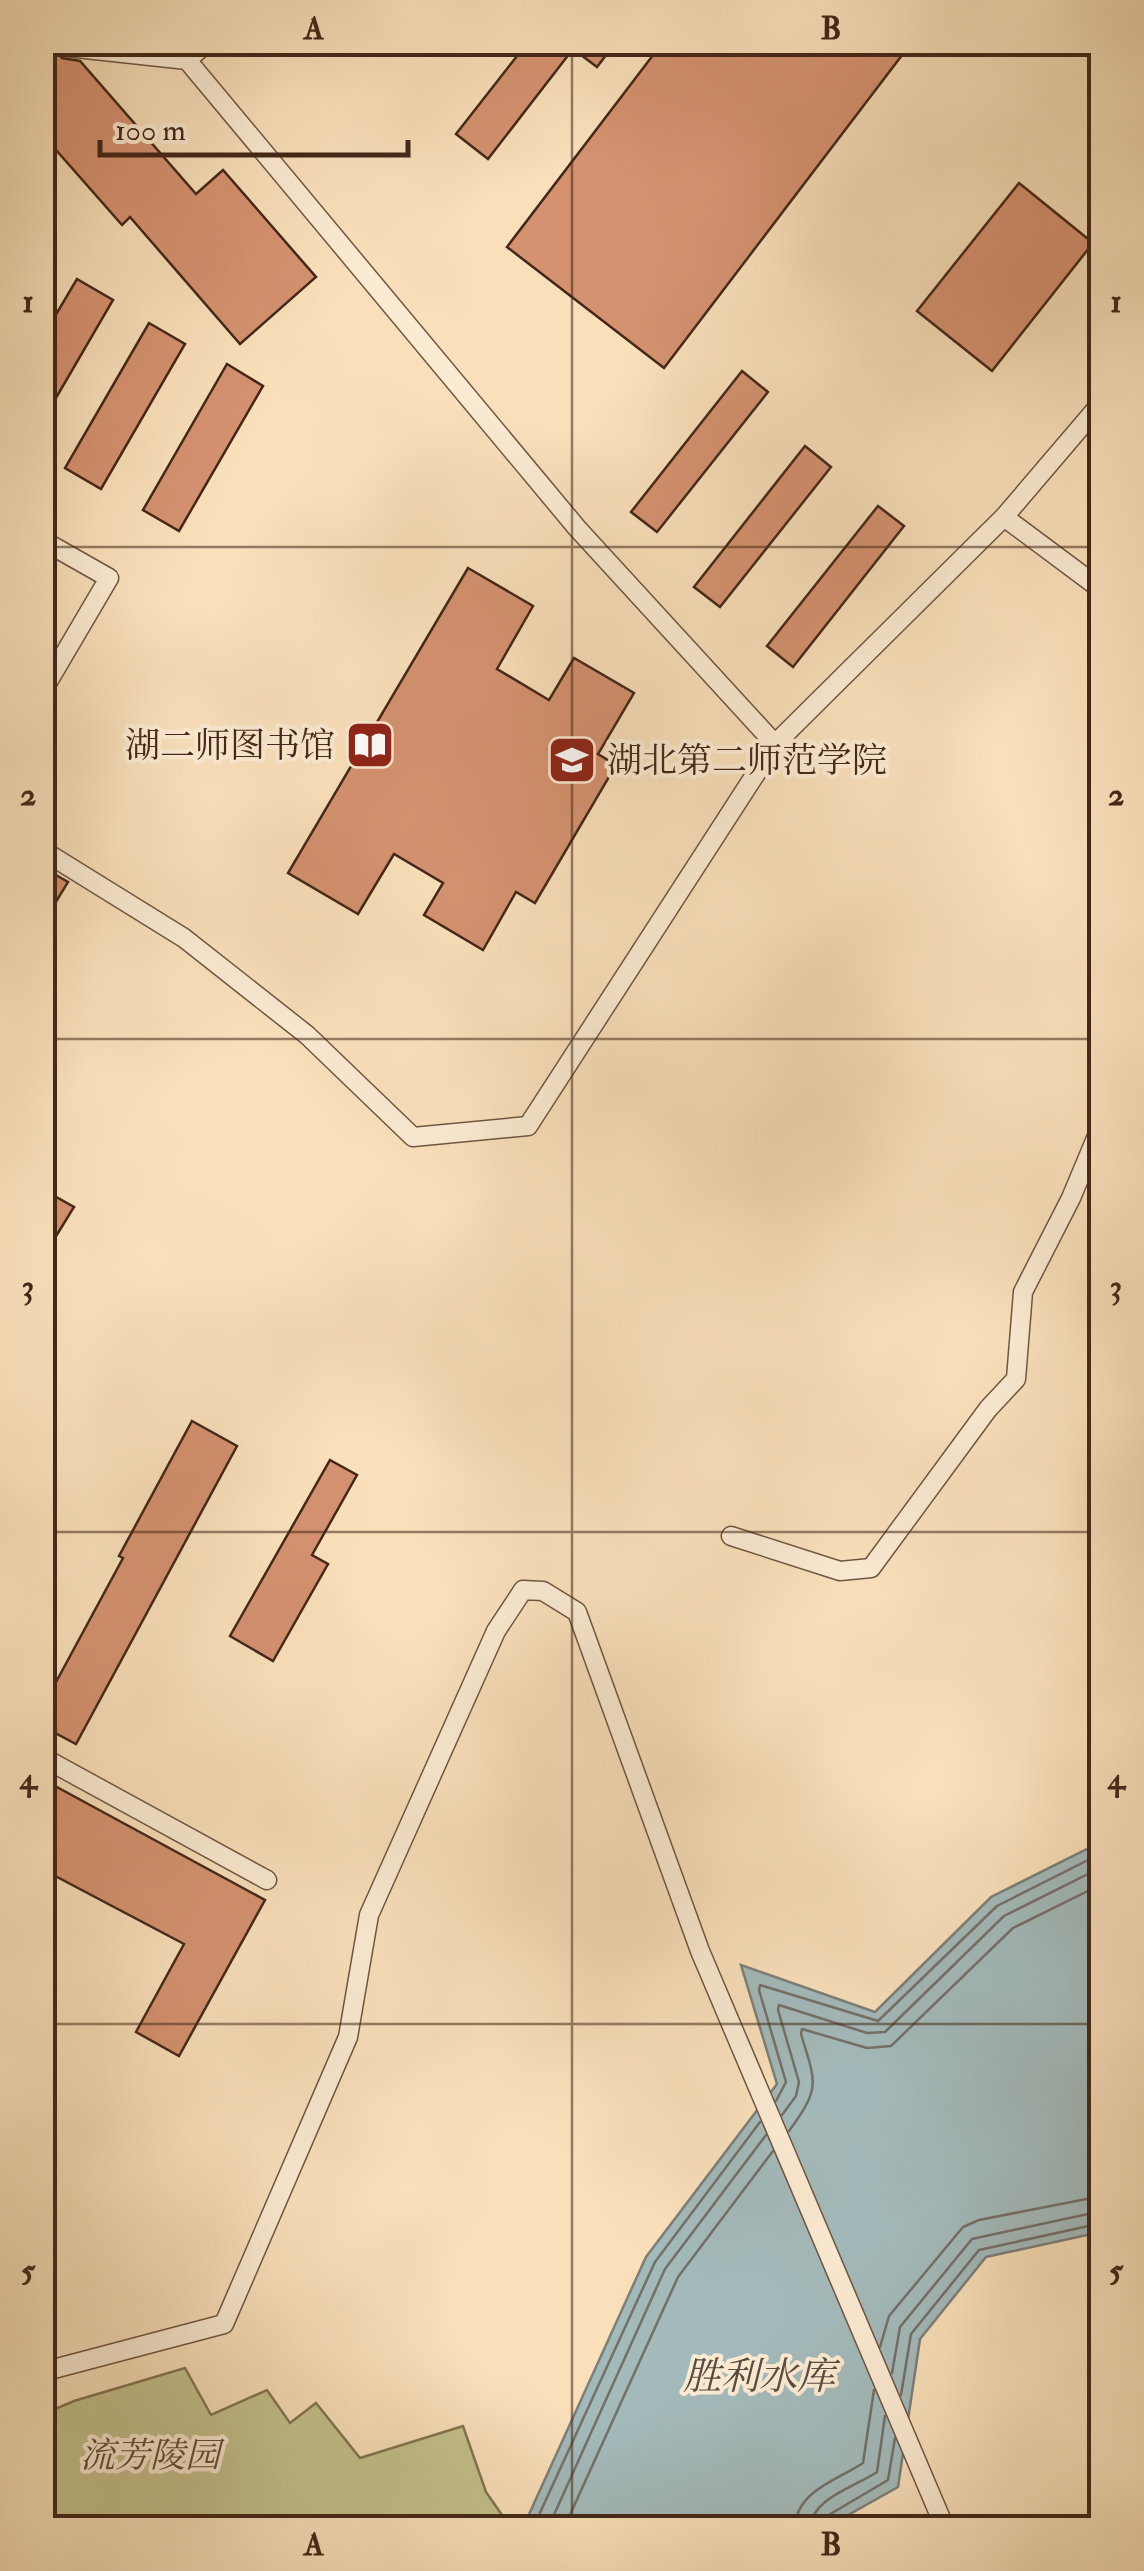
<svg xmlns="http://www.w3.org/2000/svg" width="1144" height="2571" font-family="'IM FELL Double Pica','Noto Serif SC',serif">
<style>
.green{fill:#c3c18c;stroke:#837452;stroke-width:2.5}
.water{fill:#a3babb;stroke:#7d7f7a;stroke-width:2.5}
.lines{fill:none;stroke-linecap:round;stroke-linejoin:round}
.shore{stroke:#73706a;stroke-width:2.5}
.building{fill:#d59270;stroke:#432718;stroke-width:2.5}
.street-casing{stroke:#705541;stroke-width:21}
.street{stroke:#fbebd3;stroke-width:18}
.grid{fill:none;stroke:#432718;stroke-width:2.5;stroke-opacity:0.55}
.labels{text-anchor:middle;stroke-width:8;stroke-linejoin:round;paint-order:stroke}
.poi-label{font-size:35px;fill:#432718;stroke:#fbebd3;text-anchor:end}
.park-label{font-size:35px;font-style:italic;fill:#634e35;stroke:#fbebd3}
.water-label{font-size:38px;font-style:italic;fill:#5b4c41;stroke:#fbebd3}
.neatline{fill:none;stroke:#432718;stroke-width:4}
.grid-label{font-size:32px;text-anchor:middle;font-weight:bold;fill:#432718}
</style>
<rect width="100%" height="100%" fill="#f9e0bb"/>
<filter id="stains"><feTurbulence type="fractalNoise" baseFrequency=".002" numOctaves="4"/><feColorMatrix values="0 0 0 0 .2 0 0 0 0 .09 0 0 0 0 .02 0 0 0 .5 -.17"/></filter>
<radialGradient id="worn" r=".72"><stop offset=".6" stop-color="#630" stop-opacity="0"/><stop offset="1" stop-color="#630" stop-opacity=".3"/></radialGradient>
<path class="green" d="M 185,2368 L 211,2415 L 267,2390 L 290,2423 L 316,2403 L 360,2458 L 463,2426 L 486,2492 L 511,2528 L 43,2528 L 43,2414 L 74,2401 Z"/>
<path class="water" d="M 1101,1842 L 1101,2232 L 986,2257 L 920,2339 L 898,2487 L 825,2528 L 519,2528 L 526,2521 L 646,2257 L 777,2084 L 741,1965 L 875,2012 L 991,1897 Z"/>
<g class="lines">
<path class="shore" d="M 776,2101 L 786,2082 L 759,1990 L 760,1985 L 878,2021 L 997,1906 L 1102,1853
M 782,2115 L 796,2096 L 799,2082 L 778,2010 L 779,2005 L 867,2033 L 885,2032 L 1004,1916 L 1102,1867
M 789,2131 C 821,2087 816,2084 801,2034 L 802,2029 L 867,2048 L 891,2046 L 1013,1928 L 1102,1884
M 880,2347 L 889,2316 L 963,2227 L 979,2220 L 1102,2196
M 892,2373 L 900,2327 L 972,2239 L 1102,2211
M 901,2395 L 911,2334 L 979,2250 L 1102,2223
M 533,2528 L 655,2262 L 760,2122
M 548,2528 L 665,2269 L 766,2135
M 564,2528 L 678,2277 L 773,2151
M 795,2528 C 796,2491 836,2481 863,2463 L 874,2390
M 810,2528 C 812,2498 855,2487 877,2472 L 885,2416
M 822,2528 L 827,2516 L 888,2480 L 895,2438"/>
</g>
<path class="building" d="M 42,42 L 51,42 L 62,58 L 80,61 L 196,194 L 223,170 L 316,277 L 240,344 L 130,217 L 122,225 L 42,134 Z
M 528,42 L 616,42 L 597,67 L 573,49 L 488,159 L 456,134 Z
M 663,42 L 912,42 L 664,368 L 507,247 Z
M 1019,183 L 1093,243 L 992,371 L 917,311 Z
M 77,279 L 113,300 L 42,422 L 42,338 Z
M 149,323 L 185,344 L 101,489 L 65,468 Z
M 227,364 L 263,386 L 179,531 L 143,510 Z
M 742,371 L 768,392 L 657,532 L 631,512 Z
M 805,446 L 831,467 L 720,607 L 694,587 Z
M 878,506 L 904,526 L 793,667 L 767,646 Z
M 468,568 L 533,606 L 497,669 L 549,700 L 574,658 L 634,693 L 598,754 L 616,765 L 535,903 L 516,892 L 483,950 L 424,915 L 443,883 L 394,854 L 358,914 L 288,873 Z
M 42,867 L 68,882 L 42,925 Z
M 42,1189 L 74,1207 L 42,1259 Z
M 192,1421 L 237,1446 L 76,1744 L 42,1726 L 42,1708 L 123,1558 L 119,1556 Z
M 330,1460 L 357,1475 L 312,1555 L 328,1564 L 273,1661 L 230,1636 Z
M 42,1779 L 265,1900 L 179,2056 L 136,2032 L 184,1944 L 42,1869 Z"/>
<g class="lines">
<g class="street-casing">
<path id="street" d="M 63,42 L 67,47 L 187,60 L 208,42
M 187,60 L 577,528 L 775,744 L 1004,517 L 1102,590
M 1004,517 L 1102,402
M 42,540 L 109,578 L 42,692
M 42,850 L 184,938 L 307,1035 L 413,1137 L 528,1126 L 775,744
M 731,1536 L 840,1571 L 871,1568 L 988,1409 L 1016,1379 L 1023,1292 L 1071,1198 L 1102,1124
M 42,1757 L 267,1880
M 42,2372 L 224,2324 L 348,2037 L 369,1915 L 496,1631 L 523,1590 L 543,1591 L 577,1612 L 700,1951 L 945,2528"/>
</g>
<use href="#street" class="street"/>
</g>
<path class="grid" d="M 572,42 L 572,2528M 42,547 L 1102,547M 42,1039 L 1102,1039M 42,1532 L 1102,1532M 42,2024 L 1102,2024"/>
<defs>
<g id="library-square" transform="scale(2.5)"><rect x="-9" y="-9" width="18" height="18" rx="4" fill="#8f2418" stroke="#fbebd3"/><path d="M-6-4Q-3-5.5-.7-3.5V5Q-3 3-6 4ZM6-4Q3-5.5 .7-3.5V5Q3 3 6 4Z" fill="#fff"/></g>
<g id="university-square" transform="scale(2.5)"><rect x="-9" y="-9" width="18" height="18" rx="4" fill="#8f2418" stroke="#fbebd3"/><path d="M0-5L7-2L0 1L-7-2ZM-4 1L0 2.5L4 1V4Q0 6-4 4Z" fill="#fff"/></g>
</defs>
<g fill-rule="evenodd">
<use href="#library-square" x="370" y="745"/>
<use href="#university-square" x="572" y="760"/>
</g>
<g class="labels">
<g class="poi-label">
<text x="335" y="757">湖二师图书馆</text>
<text x="607" y="772" text-anchor="start">湖北第二师范学院</text>
</g>
<g class="park-label">
<text x="150" y="2467">流芳陵园</text>
</g>
<g class="water-label">
<text x="759" y="2389">胜利水库</text>
</g>
</g>
<rect width="1144" height="2571" fill="none" stroke="#f9e0bb" stroke-width="110"/>
<path d="M100 140v15h308v-15" fill="none" stroke="#432718" stroke-width="5"/>
<text x="115" y="140" font-size="30" fill="#432718" stroke="#fbebd3" stroke-width="8" paint-order="stroke">100 m</text>
<rect x="55" y="55" width="1034" height="2461" class="neatline"/>
<g class="grid-label">
<text x="314" y="39">A</text>
<text x="831" y="39">B</text>
<text x="28" y="312">1</text>
<text x="1116" y="312">1</text>
<text x="28" y="805">2</text>
<text x="1116" y="805">2</text>
<text x="28" y="1297">3</text>
<text x="1116" y="1297">3</text>
<text x="28" y="1789">4</text>
<text x="1116" y="1789">4</text>
<text x="28" y="2281">5</text>
<text x="1116" y="2281">5</text>
<text x="314" y="2555">A</text>
<text x="831" y="2555">B</text>
</g>
<rect width="100%" height="100%" filter="url(#stains)"/>
<rect width="100%" height="100%" fill="url(#worn)"/>
</svg>
